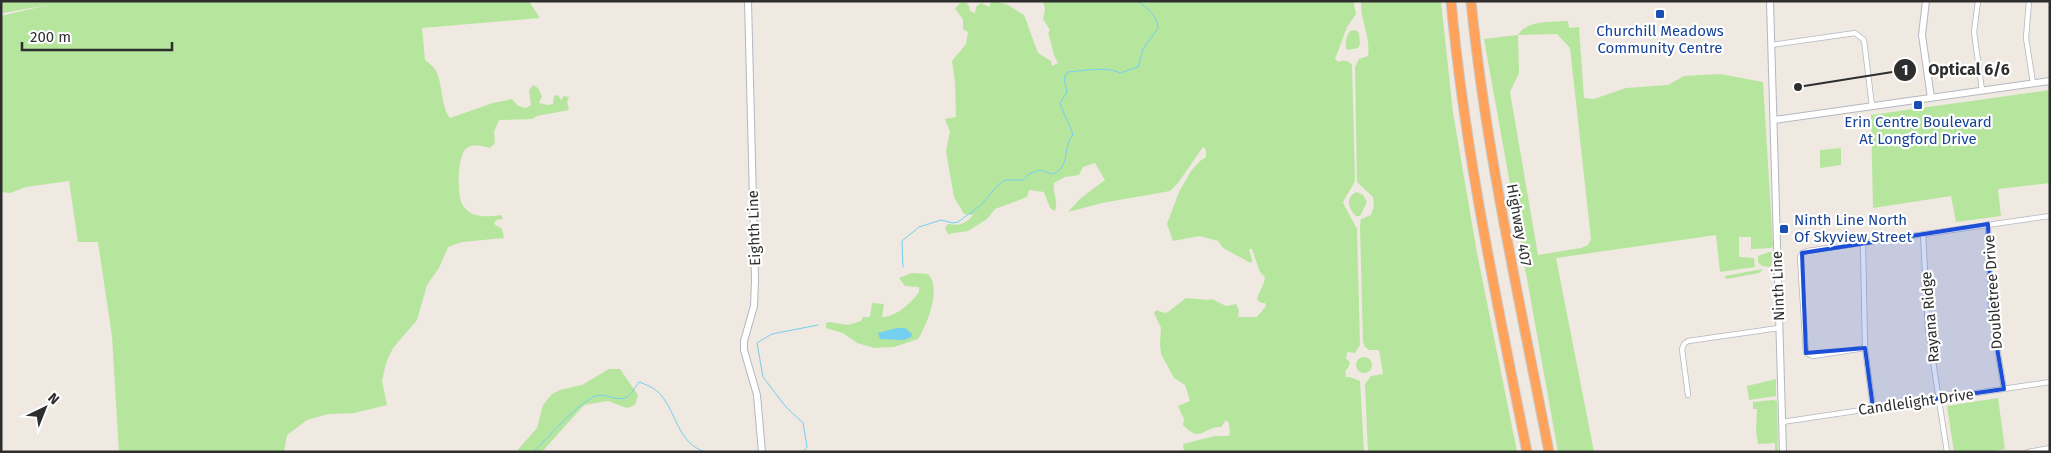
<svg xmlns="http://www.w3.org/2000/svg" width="2051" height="453" font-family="'Fira Sans',sans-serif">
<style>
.green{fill:#b6e59e;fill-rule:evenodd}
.water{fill:#75cff0}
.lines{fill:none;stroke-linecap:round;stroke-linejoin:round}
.stream{stroke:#75cff0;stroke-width:1}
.street-casing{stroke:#b4b7c1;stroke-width:6}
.secondary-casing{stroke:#b4b7c1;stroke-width:8}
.highway-casing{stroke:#c9c9c9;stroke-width:11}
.street{stroke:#fff;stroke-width:4.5}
.secondary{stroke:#fff;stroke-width:6}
.highway{stroke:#ffa35c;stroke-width:9}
.marked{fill:#1d4ed8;fill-opacity:0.2;stroke:#1d4ed8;stroke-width:4;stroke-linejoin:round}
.transit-dot{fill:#1a4fb4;stroke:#fff;stroke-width:2}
.labels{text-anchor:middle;stroke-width:4.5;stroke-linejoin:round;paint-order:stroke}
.transit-label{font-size:15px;fill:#164399;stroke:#fff}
.street-label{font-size:15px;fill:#2e2e2e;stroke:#fff}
.leader{fill:none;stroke:#2e2e2e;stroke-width:2}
.callout-dot{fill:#2e2e2e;stroke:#fff;stroke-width:2}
.mark-label{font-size:15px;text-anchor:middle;font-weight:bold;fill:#fff}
.callout-label{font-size:16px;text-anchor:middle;font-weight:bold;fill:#2e2e2e;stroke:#fff;stroke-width:4.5;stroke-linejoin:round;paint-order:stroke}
</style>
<rect width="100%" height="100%" fill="#efe9e1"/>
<path class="green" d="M 1,1 L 529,1 L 540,18 L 422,28 L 425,60 C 429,63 434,67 436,71 C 443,85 441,107 450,118 L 493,103 L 512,99 L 518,106 L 526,108 L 531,105 L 529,90 L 533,85 L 538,88 L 542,96 L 539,103 L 547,105 L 553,104 L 554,96 L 558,95 L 561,100 L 564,96 L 569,97 L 567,102 L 569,110 L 537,116 L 532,119 L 499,120 L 494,132 L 495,143 L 490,148 C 482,146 474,143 467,148 C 457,154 457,194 462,204 C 470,219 488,217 501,215 L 503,219 L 496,220 L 494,224 L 502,229 L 504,238 L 462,242 L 448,247 L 439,268 L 427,285 L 417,320 L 393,348 L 386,363 L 382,381 L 387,405 L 354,413 L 328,414 L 307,420 L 287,435 L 284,452 L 119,452 L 112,336 L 98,242 L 78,242 L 69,181 L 26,187 L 10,193 L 1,192 L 1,16 L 48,5 L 3,13 Z
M 996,1 L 1008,5 L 1024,15 L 1038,53 L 1051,61 L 1052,66 L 1058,63 C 1052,53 1052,44 1048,33 L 1050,30 L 1043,19 L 1045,9 L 1043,1 L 1355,1 L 1354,5 L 1356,14 L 1347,27 L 1335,59 L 1338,62 C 1344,60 1348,60 1352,65 L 1355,180 C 1352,189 1346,194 1343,203 L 1357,229 L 1360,345 L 1355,353 L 1347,352 L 1346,359 L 1350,362 L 1348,368 L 1345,371 L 1346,377 L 1350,377 L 1360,381 L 1364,452 L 1184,452 L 1183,444 L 1215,436 L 1228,436 L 1230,434 L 1229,423 L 1226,420 L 1221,427 C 1202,427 1201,444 1183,425 L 1184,419 L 1178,406 L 1190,401 L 1185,385 L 1174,378 L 1161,354 L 1160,344 L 1161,328 L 1154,313 L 1156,310 L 1165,313 L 1168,312 L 1186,298 L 1209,300 L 1212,299 L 1226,306 L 1236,304 L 1239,311 L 1238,317 L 1257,317 L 1266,306 L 1265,303 L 1261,303 L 1257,299 C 1259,291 1264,286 1265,277 L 1260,272 L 1252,249 L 1249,249 L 1252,260 L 1251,263 L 1223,248 L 1218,241 L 1207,238 L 1200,236 L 1173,241 L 1167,224 L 1179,192 L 1191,171 L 1200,161 L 1206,157 L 1206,150 L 1203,147 L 1178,183 L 1170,191 L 1102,203 L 1068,212 L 1081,198 L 1105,180 L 1095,163 L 1083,167 L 1079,175 L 1065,177 L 1054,183 C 1052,193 1059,201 1055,211 L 1050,208 L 1044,192 L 1029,190 L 1027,197 L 995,209 L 987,219 L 968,231 L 948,234 L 945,228 L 948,224 C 959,226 966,224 973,215 L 964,214 L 954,197 L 946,151 L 950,132 L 945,119 L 956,117 L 955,82 L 952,61 L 966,44 L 968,32 L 963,29 L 963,19 L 955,9 L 960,3 L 965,2 L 969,6 L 970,11 L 975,13 L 976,7 L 981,3 L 990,7 L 990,3 Z
M 1361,1 L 1441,1 L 1453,113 L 1477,253 L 1517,452 L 1368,452 L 1365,384 L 1371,376 L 1383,374 L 1379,350 L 1369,350 L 1365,347 L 1363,342 L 1360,225 L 1361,219 L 1371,215 L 1374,206 L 1373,197 L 1357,182 L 1355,67 L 1359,59 L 1368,56 C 1371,37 1360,20 1361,1 Z
M 1568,21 L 1569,28 L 1579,27 L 1584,98 L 1594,99 L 1626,88 L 1668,85 L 1684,76 L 1720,74 L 1763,82 L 1773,246 L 1771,248 L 1751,249 L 1751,237 L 1739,237 L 1739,257 L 1754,258 L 1755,267 L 1720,272 L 1716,235 L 1556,258 L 1594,452 L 1558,452 L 1484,39 L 1518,35 C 1526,20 1553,22 1568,21 ZM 1557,34 L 1570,48 L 1591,239 L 1588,245 L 1581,248 L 1538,255 L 1510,92 L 1519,73 L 1518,35 Z
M 1355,30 L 1359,33 L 1360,44 L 1358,48 L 1347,50 C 1344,43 1346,38 1350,31 Z
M 2050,90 L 2050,183 L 1998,189 L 2001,216 L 1956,222 L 1951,196 L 1873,208 L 1871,115 Z
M 1841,148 L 1841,165 L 1820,168 L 1820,150 Z
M 1357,192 L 1363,195 L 1367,202 L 1360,216 L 1356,216 C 1348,209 1345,196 1357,192 Z
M 1769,252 L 1772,252 L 1773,264 L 1769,267 L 1762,266 L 1758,262 L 1758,256 Z
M 1763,269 L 1759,273 L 1727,279 L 1724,276 Z
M 912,273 L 928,274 C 942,288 927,325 918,339 L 894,347 L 874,348 L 857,343 L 843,333 L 826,328 L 826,323 L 829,322 L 848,325 L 861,321 L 863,317 L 870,317 L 872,303 L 884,304 L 882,317 C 896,317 911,303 919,292 L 919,287 L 905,286 L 899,278 Z
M1356 365a8 8 0 1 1 16 0a8 8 0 1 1-16 0Z
M 609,369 L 620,369 L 638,395 L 635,405 L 627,408 L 608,401 L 584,405 L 542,452 L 516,452 L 537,428 L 543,405 L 552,394 L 560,390 L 582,385 Z
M 1776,379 L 1776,396 L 1749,400 L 1747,386 Z
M 1998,398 L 2005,449 L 1987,452 L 1954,452 L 1947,406 Z
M 1772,400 L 1777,401 L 1778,452 L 1775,452 L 1775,443 L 1758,444 L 1756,431 L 1757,409 L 1753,409 L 1753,402 Z"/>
<path class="water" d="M 897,328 L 905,328 L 912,334 L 911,337 L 904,340 L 880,339 L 878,333 Z"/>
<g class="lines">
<path class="stream" d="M 903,267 L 902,241 L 919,227 L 941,220 L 953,223 L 958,222 L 981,205 L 998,185 L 1005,180 L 1023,180 L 1029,174 L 1040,170 L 1052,174 C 1071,169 1062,146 1073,135 C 1070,124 1063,114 1060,103 L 1067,92 C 1066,84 1061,78 1068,72 C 1081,71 1109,66 1120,73 L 1138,67 L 1143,49 L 1158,28 C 1157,15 1147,8 1137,1
M 533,452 C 552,434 571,410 593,397 C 604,391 617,403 627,397 C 632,394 636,386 639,382 C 645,384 652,387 657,391 C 677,409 676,444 706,452
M 803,452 L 807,447 L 803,423 L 786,407 L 763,377 L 757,343 L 772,334 L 818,325"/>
<g class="street-casing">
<path id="street" d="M 1978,1 L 1974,32 L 1982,90
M 2029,1 L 2026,38 L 2033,83
M 1771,45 L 1855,33 L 1864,40 L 1872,106
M 1988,224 L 1991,312 L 2004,389
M 1923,234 L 1928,329 L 1947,452
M 1863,243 L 1865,348 L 1873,408
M 1865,348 L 1813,356 L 1806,353 L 1800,258 L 1802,253 L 1807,251 L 2050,216
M 1688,395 L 1682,349 L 1684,344 L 1688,341 L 1779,328
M 1782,422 L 2050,382
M 2028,452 L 2050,448"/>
</g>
<g class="secondary-casing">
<path id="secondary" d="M 748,1 L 755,280 L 754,306 L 744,341 L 744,350 L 757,395 L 762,452
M 1770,1 L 1783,452
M 1926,1 L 1922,35 L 1931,98
M 1774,120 L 2050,81"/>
</g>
<g class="highway-casing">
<path id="highway" d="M 1451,1 C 1465,153 1497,302 1527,452
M 1471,1 C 1486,153 1520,302 1549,452"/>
</g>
<use href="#street" class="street"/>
<use href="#secondary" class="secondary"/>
<use href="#highway" class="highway"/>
</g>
<path class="marked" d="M 1988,224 L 1991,312 L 2004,389 L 1873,408 L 1865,348 L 1806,353 L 1802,253 Z"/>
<g class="transit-dot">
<rect x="1655" y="9" width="10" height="10" rx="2.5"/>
<rect x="1913" y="100" width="10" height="10" rx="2.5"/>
<rect x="1779" y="224" width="10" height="10" rx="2.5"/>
</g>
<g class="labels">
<g class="transit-label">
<text x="1660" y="36">Churchill Meadows<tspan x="1660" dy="17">Community Centre</tspan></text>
<text x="1918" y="127">Erin Centre Boulevard<tspan x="1918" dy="17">At Longford Drive</tspan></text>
<text x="1794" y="225" text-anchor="start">Ninth Line North<tspan x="1794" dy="17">Of Skyview Street</tspan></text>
</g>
<g class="street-label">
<text transform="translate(1519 225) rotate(80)" y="5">Highway 407</text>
<text transform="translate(754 228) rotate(-92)" y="5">Eighth Line</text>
<text transform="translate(1778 286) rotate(-92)" y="5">Ninth Line</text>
<text transform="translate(1993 292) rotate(-94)" y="5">Doubletree Drive</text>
<text transform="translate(1930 317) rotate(-95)" y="5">Rayana Ridge</text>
<text transform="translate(1916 402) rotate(-8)" y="5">Candlelight Drive</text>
</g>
</g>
<path class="leader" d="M1798 87L1905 70"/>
<g class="callout-dot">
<circle cx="1798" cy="87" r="5"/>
<circle cx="1905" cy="70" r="12"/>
</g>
<g class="mark-label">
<text x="1905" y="75">1</text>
</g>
<g class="callout-label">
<text x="1969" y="75">Optical 6/6</text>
</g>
<rect width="2051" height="453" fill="none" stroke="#2e2e2e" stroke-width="5"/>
<g transform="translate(45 408) rotate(43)" stroke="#ffffff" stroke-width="4" paint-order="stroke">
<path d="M0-4L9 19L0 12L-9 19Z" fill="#2e2e2e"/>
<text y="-8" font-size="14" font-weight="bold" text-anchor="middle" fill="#2e2e2e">N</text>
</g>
<path d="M22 42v8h150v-8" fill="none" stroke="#2e2e2e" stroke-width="2.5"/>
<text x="30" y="42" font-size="15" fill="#2e2e2e" stroke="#ffffff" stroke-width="4" paint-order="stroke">200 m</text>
</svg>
